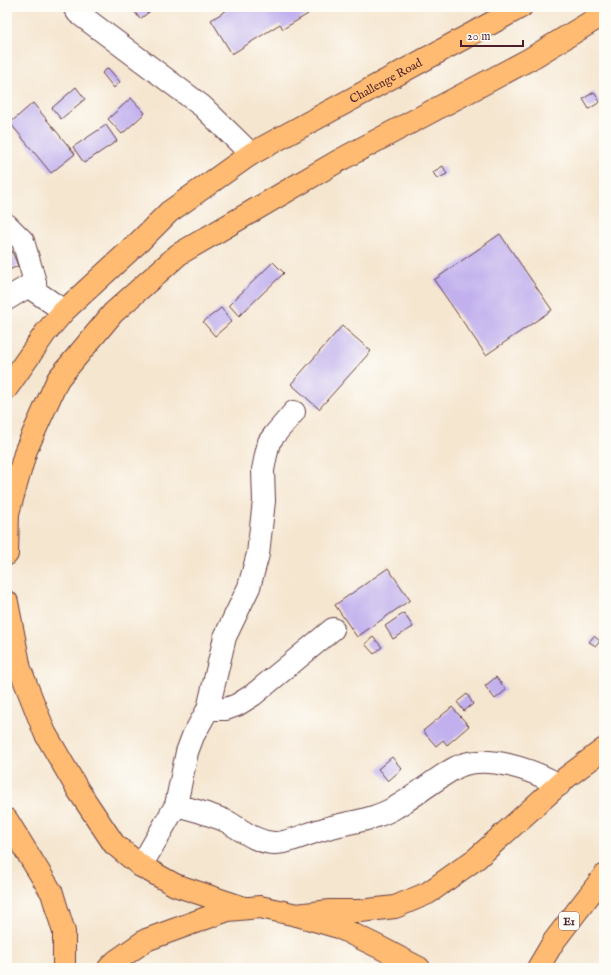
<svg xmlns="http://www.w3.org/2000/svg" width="611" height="975" font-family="'IM FELL English',serif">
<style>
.building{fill:#c1b0ed}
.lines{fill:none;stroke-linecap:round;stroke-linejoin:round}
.minor-casing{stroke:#643d44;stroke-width:24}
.major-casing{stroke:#643d44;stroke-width:24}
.highway-casing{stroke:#643d44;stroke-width:24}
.minor{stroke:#fff;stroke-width:22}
.major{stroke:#febb71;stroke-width:22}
.highway{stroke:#febb71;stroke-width:22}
.labels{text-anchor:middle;stroke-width:3.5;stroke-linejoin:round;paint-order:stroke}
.shield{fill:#fdfcf7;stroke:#806168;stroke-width:1}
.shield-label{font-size:11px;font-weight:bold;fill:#4a1f2b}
.street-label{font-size:12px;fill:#4a1f2b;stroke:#fdfcf7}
</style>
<rect width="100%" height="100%" fill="#fdfcf7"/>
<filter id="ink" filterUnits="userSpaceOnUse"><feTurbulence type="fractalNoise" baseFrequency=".025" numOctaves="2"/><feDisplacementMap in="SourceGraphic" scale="8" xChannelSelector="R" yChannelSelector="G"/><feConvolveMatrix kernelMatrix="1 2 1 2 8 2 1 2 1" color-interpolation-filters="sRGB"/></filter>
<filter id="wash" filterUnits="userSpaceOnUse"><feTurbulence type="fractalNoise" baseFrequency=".012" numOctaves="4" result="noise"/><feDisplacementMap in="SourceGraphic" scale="16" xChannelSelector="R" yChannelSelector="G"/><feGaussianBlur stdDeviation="0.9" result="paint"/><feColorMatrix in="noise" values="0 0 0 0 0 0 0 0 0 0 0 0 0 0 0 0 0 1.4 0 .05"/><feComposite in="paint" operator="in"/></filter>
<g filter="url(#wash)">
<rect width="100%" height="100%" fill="#f5e6d0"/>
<g id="blocks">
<path class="building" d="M 131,7 L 151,7 L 153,9 L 140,19 Z
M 232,7 L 303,7 L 308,14 L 283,29 L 280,24 L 232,54 L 211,20 Z
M 108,68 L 120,82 L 114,88 L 102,73 Z
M 76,87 L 85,99 L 61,119 L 52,108 Z
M 594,92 L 600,102 L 589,109 L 583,99 Z
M 131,98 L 145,113 L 122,134 L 108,119 Z
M 33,103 L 75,154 L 51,173 L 10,123 Z
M 106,125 L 117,141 L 84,163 L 73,147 Z
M 443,166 L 447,174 L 437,179 L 433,172 Z
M 500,234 L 552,310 L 486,355 L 434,280 Z
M 7,239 L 18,266 L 7,271 Z
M 273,262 L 284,273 L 239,316 L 229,305 Z
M 221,308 L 232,321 L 215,336 L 203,322 Z
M 342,326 L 371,351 L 319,409 L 291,384 Z
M 388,568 L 410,600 L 357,637 L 335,605 Z
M 404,613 L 413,627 L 393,639 L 385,626 Z
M 594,636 L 600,641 L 596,646 L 589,642 Z
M 373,637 L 382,647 L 374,654 L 365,644 Z
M 496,677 L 506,690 L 495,699 L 485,686 Z
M 467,694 L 473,704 L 464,711 L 457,702 Z
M 452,707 L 469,726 L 447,745 L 443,740 L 436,746 L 423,731 Z
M 392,757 L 402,769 L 388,781 L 378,769 Z"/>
</g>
</g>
<g filter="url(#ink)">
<use href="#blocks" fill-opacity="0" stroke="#643d44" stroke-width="1"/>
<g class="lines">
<g class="minor-casing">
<path id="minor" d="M 74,7 L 78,13 L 202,106 L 251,154
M 7,225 L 23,241 L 35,282 L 35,291 L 64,311
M 7,299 L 35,282
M 208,709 L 226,709 L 237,705 L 253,695 L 333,629
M 176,805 C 194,810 211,814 228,822 C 243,831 256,842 274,843 C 286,844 309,833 321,830 C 346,822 373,821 396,807 C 417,795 436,778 457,767 C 486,753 533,770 559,785
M 141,866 L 176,805 L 187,752 L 193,736 L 208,709 L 225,637 L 249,587 L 258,554 L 264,501 L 263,470 L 266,455 L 269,442 L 275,434 L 294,412"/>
</g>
<g class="major-casing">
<g id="major">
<path id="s1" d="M 7,388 L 46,332 L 64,311 L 140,241 L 169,212 L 251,154 L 521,7"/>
<path d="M 7,554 L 8,513 L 26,450 L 58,379 L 113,313 L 179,254 L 340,160 L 530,59 L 604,14"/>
<path d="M 7,602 L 20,669 L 45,733 L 78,790 L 114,844 L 141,866 L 175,885 L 244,908"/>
<path d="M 7,820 L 52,893 L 64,932 L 64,968"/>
<path d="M 109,968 L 116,961 L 146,940 L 228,910 L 260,907 L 297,915 L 338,927 L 379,947 L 419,968"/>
</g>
</g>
<g class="highway-casing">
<path id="highway" d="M 297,915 L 330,911 L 360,911 L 395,907 L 428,893 L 477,858 L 567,777 L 604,749
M 538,968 L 554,941 L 604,876"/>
</g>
<use href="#minor" class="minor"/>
<use href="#major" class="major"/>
<use href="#highway" class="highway"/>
</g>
</g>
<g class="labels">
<rect class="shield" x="559" y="912" width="20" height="18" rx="3"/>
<g class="shield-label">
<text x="569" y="925">E1</text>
</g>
<g class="street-label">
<text dy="4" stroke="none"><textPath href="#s1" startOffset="494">Challenge Road</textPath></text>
</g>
</g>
<rect width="611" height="975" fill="none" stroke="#fdfcf7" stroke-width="24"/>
<path d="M461 40v6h62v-6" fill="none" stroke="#4a1f2b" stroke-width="2"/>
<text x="467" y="40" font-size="12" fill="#4a1f2b" stroke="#fdfcf7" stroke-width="3" paint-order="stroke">20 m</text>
</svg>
